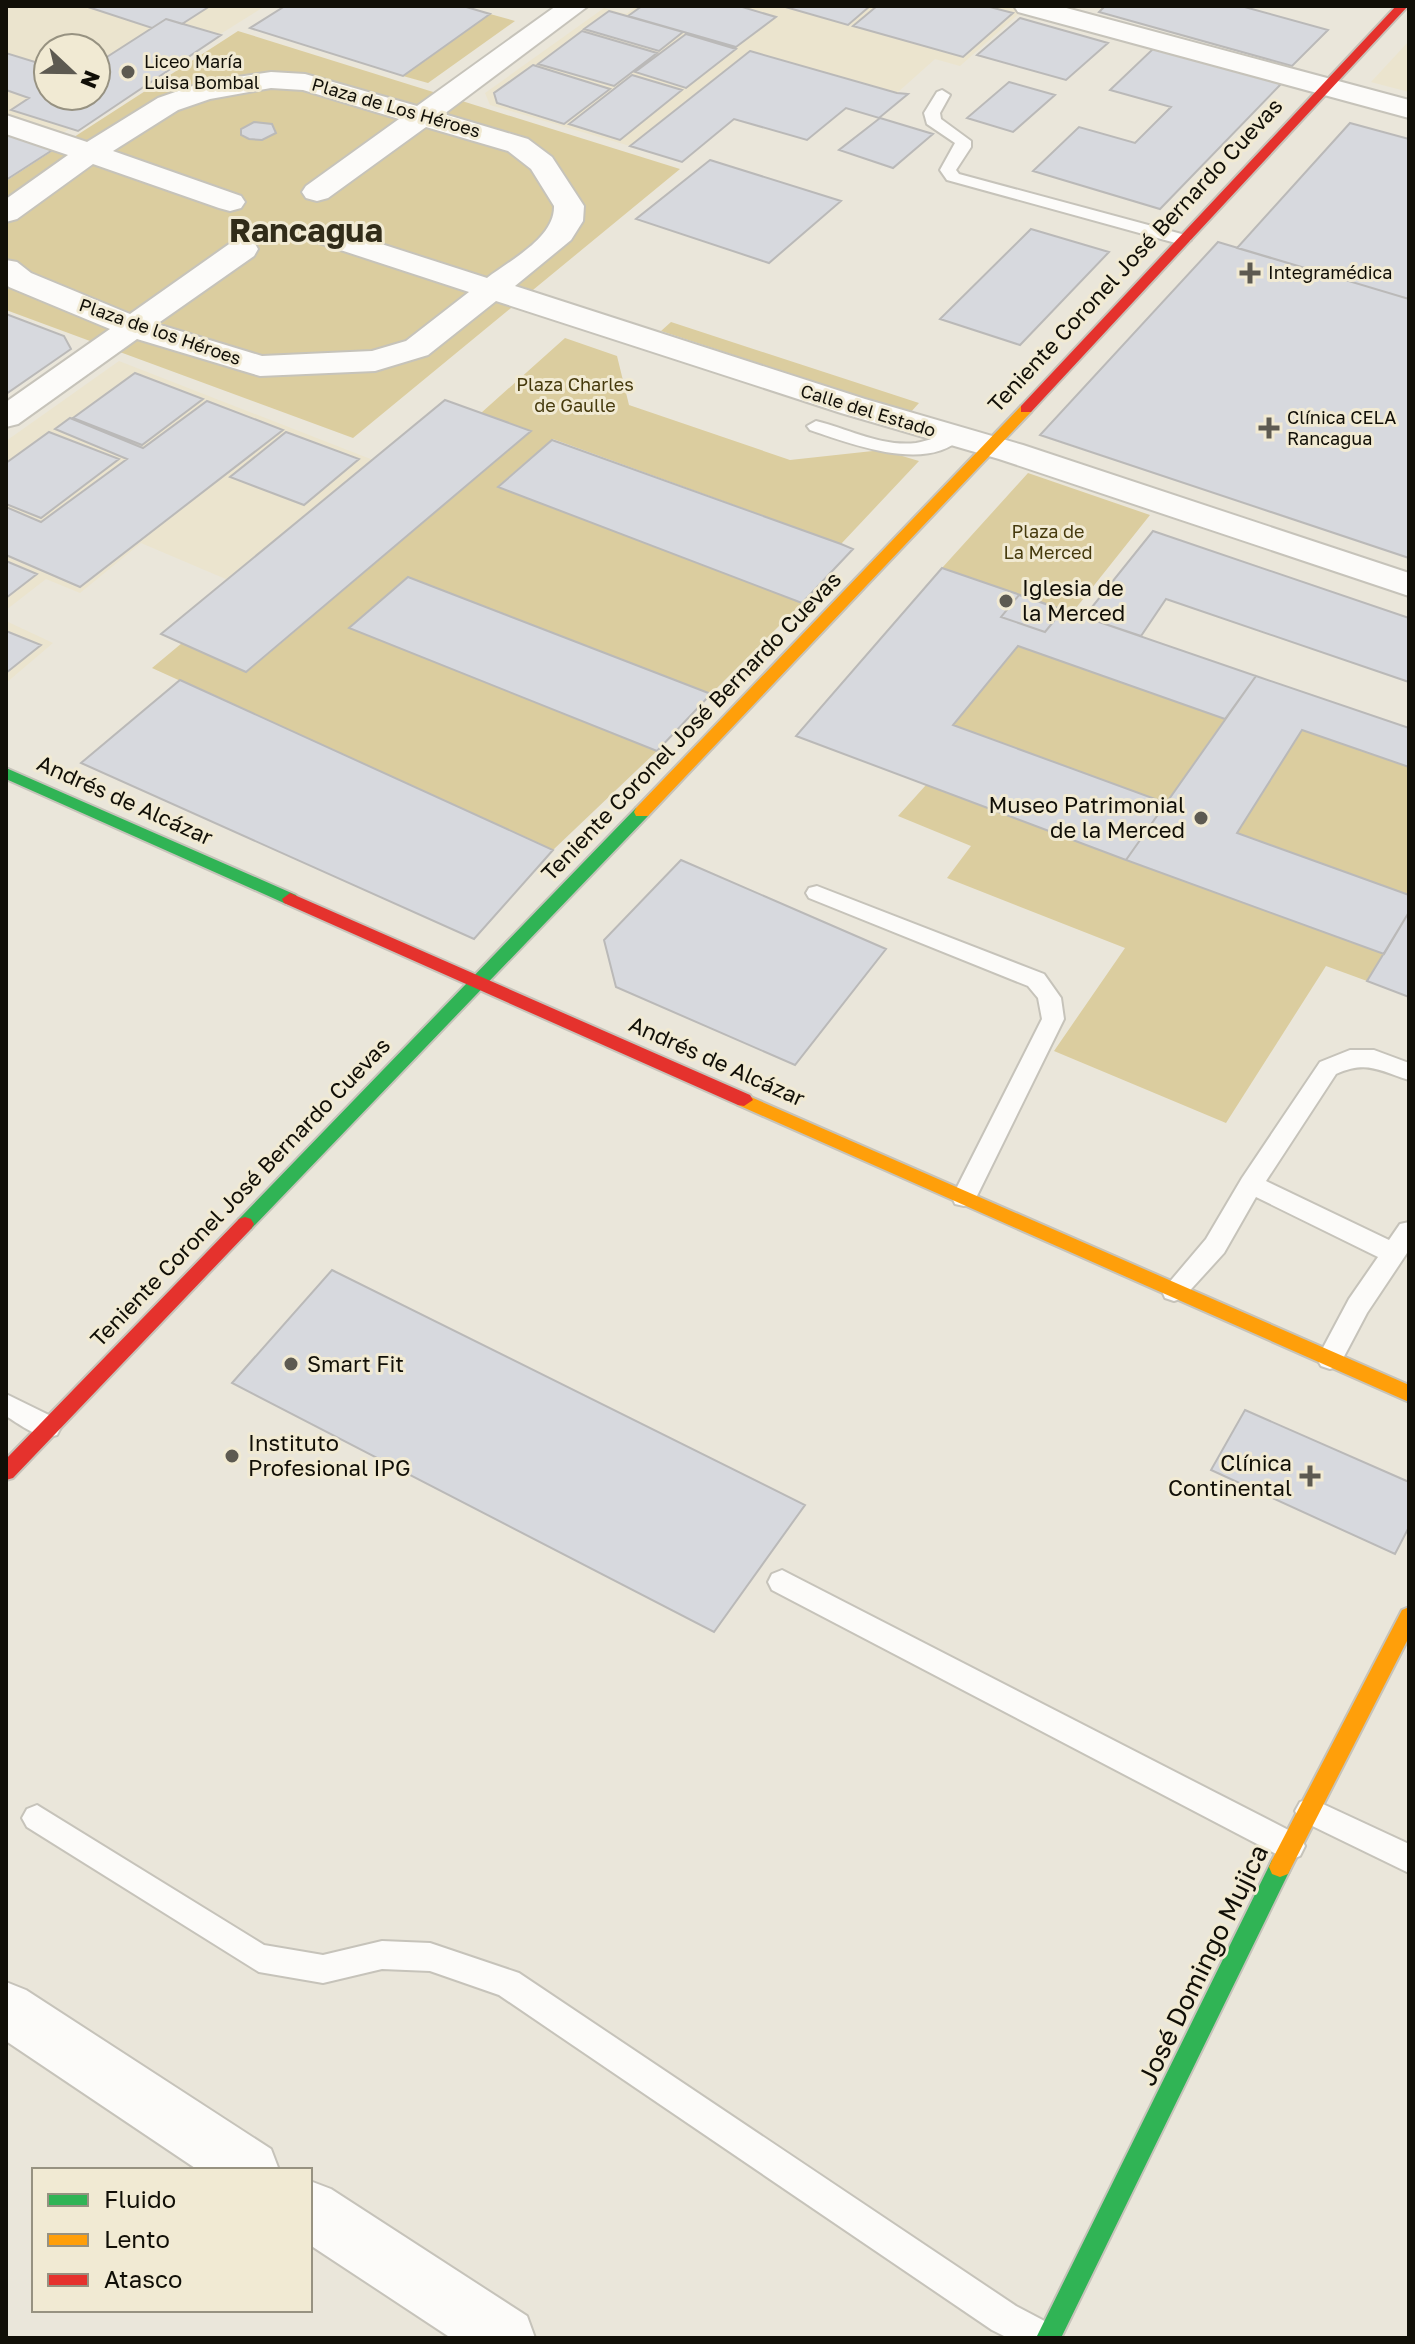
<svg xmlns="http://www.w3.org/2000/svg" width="1415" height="2344" font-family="'Golos Text',sans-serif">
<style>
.built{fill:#ebe4ce;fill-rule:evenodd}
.green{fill:#dbcd9f}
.building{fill:#d7d9de;stroke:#bab9b8;stroke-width:2}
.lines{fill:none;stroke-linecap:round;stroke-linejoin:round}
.lane-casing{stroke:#c6c3ba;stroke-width:4}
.street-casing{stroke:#c6c3ba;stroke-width:4}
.fast-casing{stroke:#c6c3ba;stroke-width:4}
.slow-casing{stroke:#c6c3ba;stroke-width:4}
.jam-casing{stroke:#c6c3ba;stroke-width:4}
.lane{fill:#fcfbf9;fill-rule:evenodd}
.street{fill:#fcfbf9;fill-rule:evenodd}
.fast{fill:#30b455;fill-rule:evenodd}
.slow{fill:#ff9f0a;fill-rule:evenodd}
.jam{fill:#e5322d;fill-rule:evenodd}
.poi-dot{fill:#5d5a51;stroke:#f1ead3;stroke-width:3}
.labels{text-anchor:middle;stroke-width:6;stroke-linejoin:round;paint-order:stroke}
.far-poi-label{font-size:18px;fill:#110f07;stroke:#f1ead3;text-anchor:start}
.far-street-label{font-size:18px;fill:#110f07;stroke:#f1ead3}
.far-park-label{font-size:18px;fill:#463a0d;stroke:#f1ead3}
.street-label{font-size:22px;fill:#110f07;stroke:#f1ead3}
.poi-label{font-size:22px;fill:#110f07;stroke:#f1ead3;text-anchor:start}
.near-street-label{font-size:26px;fill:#110f07;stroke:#f1ead3}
.far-town-label{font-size:32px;font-weight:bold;fill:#312c19;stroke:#f1ead3}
</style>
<rect width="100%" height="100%" fill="#eae6da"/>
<path class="built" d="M 6,6 L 265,6 L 58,136 L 6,118 ZM 48,48 L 96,48 L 96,96 L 48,96 Z
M 637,6 L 1004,6 L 1022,11 L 960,66 L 935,59 L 897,93 L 750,51 L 630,146 L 490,105 L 485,93 L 604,8 L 626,14 Z
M 1409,41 L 1409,92 L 1371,82 Z
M 119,361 L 373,460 L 228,580 L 141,543 L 80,593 L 46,579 L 6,610 L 6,441 Z
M 6,621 L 53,643 L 6,683 Z"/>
<path class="green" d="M 490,14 L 515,21 L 428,83 L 403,76 Z
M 238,31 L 680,169 L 353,438 L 6,310 L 6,181 Z
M 671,322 L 919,403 L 910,413 L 661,331 Z
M 565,338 L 617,356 L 629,405 L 790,460 L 882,450 L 919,461 L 841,544 L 553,439 L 498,486 L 802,603 L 711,694 L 408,577 L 350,628 L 657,751 L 553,850 L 152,668 L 182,643 L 247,672 L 530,432 L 481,413 Z
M 1028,473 L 1150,515 L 1072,613 L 942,568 Z
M 1018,646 L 1225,719 L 1166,803 L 953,725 Z
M 1302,730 L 1409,767 L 1409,895 L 1237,833 Z
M 926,785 L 1384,954 L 1367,981 L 1326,966 L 1226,1123 L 1054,1051 L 1125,948 L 947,878 L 971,846 L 898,816 Z"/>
<path class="building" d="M 85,6 L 210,6 L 182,24 L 166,19 L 152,28 Z
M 285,6 L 463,6 L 490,14 L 403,76 L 250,28 Z
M 642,6 L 739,6 L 776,17 L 736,47 L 628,16 Z
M 782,6 L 870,6 L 848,25 Z
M 877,6 L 986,6 L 1013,13 L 963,57 L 853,26 Z
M 1105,6 L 1241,6 L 1328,30 L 1292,66 L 1099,12 Z
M 609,11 L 683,32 L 659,51 L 584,29 Z
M 1020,18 L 1108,43 L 1066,80 L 977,55 Z
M 166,19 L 221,35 L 78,131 L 11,110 L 29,98 L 6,90 L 6,53 L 48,66 L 48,96 L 96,96 L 96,64 Z
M 582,31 L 657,53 L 614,86 L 538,64 Z
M 686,34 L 736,49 L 686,88 L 635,72 Z
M 1154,48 L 1282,83 L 1160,209 L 1033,171 L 1079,127 L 1135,143 L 1171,107 L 1110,90 Z
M 750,51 L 897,93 L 908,94 L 879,118 L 846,108 L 807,140 L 734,119 L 682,162 L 630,146 Z
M 533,65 L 610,89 L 564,124 L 497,103 L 494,93 Z
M 632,75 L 682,90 L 620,140 L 569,124 Z
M 1009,82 L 1055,95 L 1013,132 L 967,118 Z
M 880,118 L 933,134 L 893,168 L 839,150 Z
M 254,122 L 272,124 L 276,133 L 262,140 L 249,139 L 241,135 L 241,129 Z
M 1350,123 L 1409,139 L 1409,299 L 1237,248 Z
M 6,132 L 54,149 L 6,180 Z
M 710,160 L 841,201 L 769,263 L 636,219 Z
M 1031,229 L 1109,252 L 1020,345 L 940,319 Z
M 1218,242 L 1409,299 L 1409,558 L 1040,435 Z
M 6,314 L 64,336 L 71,349 L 6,394 Z
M 135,373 L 203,399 L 142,445 L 73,418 Z
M 445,400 L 531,431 L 246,672 L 161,634 Z
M 207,401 L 283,430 L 80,587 L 6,555 L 6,507 L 41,522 L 127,459 L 55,429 L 70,418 L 143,448 Z
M 49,432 L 119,459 L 41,518 L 6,504 L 6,463 Z
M 286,432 L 359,459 L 304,505 L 230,477 Z
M 552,440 L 841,544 L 853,549 L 802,603 L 498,487 Z
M 1153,531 L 1409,618 L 1409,682 L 1166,599 L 1141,636 L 1084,617 Z
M 6,561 L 37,574 L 6,598 Z
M 942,568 L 1256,676 L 1225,719 L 1018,646 L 953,725 L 1166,803 L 1126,860 L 796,736 Z
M 408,577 L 711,694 L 657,751 L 349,628 Z
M 1019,595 L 1063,610 L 1045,632 L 1001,617 Z
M 6,631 L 41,645 L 6,673 Z
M 1256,676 L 1409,728 L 1409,767 L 1302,730 L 1237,833 L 1409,895 L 1409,912 L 1384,954 L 1126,860 Z
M 180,680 L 553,850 L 474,939 L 81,763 Z
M 681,860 L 886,949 L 795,1065 L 616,987 L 604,940 Z
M 1409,912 L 1409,997 L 1367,981 Z
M 332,1270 L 805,1505 L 714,1632 L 232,1383 Z
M 1245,1410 L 1409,1482 L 1409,1527 L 1395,1554 L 1211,1470 Z"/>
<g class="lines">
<g class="lane-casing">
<path id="lane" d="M 942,90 L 950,95 L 940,113 L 941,119 L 971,141 L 971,147 L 956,170 L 959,174 L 1189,236 L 1191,240 L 1183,245 L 947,180 L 940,170 L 955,143 L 927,124 L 924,113 L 937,92 Z
M 816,421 C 849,429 881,447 916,443 C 929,441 940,435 953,432 L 962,437 C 927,474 849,443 810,430 L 807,426 Z
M 817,886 L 1044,974 L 1061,998 L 1064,1019 L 973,1204 L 964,1206 L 955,1204 L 952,1197 L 1042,1019 L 1038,998 L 1028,986 L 809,898 L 806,893 L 809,888 Z
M 1350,1050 L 1374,1050 L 1409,1063 L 1409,1080 C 1379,1071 1368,1060 1336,1074 L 1266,1181 L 1389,1240 L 1400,1224 L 1409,1222 L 1409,1250 L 1367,1313 L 1339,1366 L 1330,1369 L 1321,1366 L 1317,1359 L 1349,1299 L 1378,1257 L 1256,1197 L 1224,1253 L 1183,1298 L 1174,1301 L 1165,1298 L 1162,1291 L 1206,1239 L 1242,1178 L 1320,1062 Z
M 6,1394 L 57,1419 L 61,1427 L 57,1435 C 40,1441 21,1425 6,1416 Z
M 782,1570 L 1300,1836 L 1305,1846 L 1300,1856 L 1290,1860 L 1280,1856 L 772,1590 L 768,1582 L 772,1574 Z
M 1310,1798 L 1409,1844 L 1409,1873 L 1300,1820 L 1295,1811 L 1300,1802 Z
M 37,1805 L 264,1945 L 323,1955 L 382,1941 L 430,1943 L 519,1973 L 1016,2306 L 1054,2326 L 1059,2338 L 1008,2338 L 992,2330 L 499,1995 L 430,1971 L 382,1969 L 323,1983 L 259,1972 L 27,1827 L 22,1818 L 27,1809 Z"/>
</g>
<g class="street-casing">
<path id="street" d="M 556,6 L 588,6 L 444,114 L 528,139 L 552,157 L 584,206 L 583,221 L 571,240 L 515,286 L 865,399 L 1023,445 L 1409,573 L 1409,596 L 999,459 L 841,413 L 496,301 L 428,355 L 375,371 L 260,376 L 137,339 L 18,424 L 6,427 L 6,402 L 110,329 L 9,287 L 6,284 L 6,260 L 17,262 L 31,273 L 130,314 L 232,242 L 243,240 L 254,242 L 258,249 L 254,256 L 157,324 L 262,356 L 372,351 L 406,341 L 469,292 L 316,242 L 312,236 L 316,230 L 327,227 L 338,230 L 487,278 C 510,260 555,238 554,206 L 531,169 L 508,151 L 426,127 L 328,198 L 317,201 L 306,198 L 302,192 L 306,186 L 399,119 L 303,90 L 271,88 L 210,99 L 178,110 L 113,151 L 241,196 L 245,202 L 241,208 L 230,211 L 219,208 L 93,164 L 17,219 L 6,222 L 6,199 L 68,155 L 6,134 L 6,115 L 87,142 L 158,98 L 204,82 L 271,72 L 305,74 L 417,106 Z
M 1014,6 L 1059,6 L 1409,100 L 1409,118 L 1018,12 Z
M 6,1982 L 26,1990 L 271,2149 L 279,2170 L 198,2170 L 6,2041 Z
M 310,2181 L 331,2189 L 527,2316 L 535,2338 L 451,2338 L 310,2245 Z"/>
</g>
<g class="fast-casing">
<path id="fast" d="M 6,768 L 296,895 L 298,899 L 290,905 L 284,903 L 6,779 Z
M 642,807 L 648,808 L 650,812 L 648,816 L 251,1229 L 239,1229 L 236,1224 L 239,1219 L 636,808 Z
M 1280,1857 L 1288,1860 L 1291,1867 L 1288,1874 L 1061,2338 L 1036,2338 L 1272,1860 Z"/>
</g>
<g class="slow-casing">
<path id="slow" d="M 1026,405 L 1033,409 L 1031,412 L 648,816 L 636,816 L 634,812 L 636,808 L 1021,406 Z
M 744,1094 L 1409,1385 L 1409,1402 L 738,1105 L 735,1100 Z
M 1409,1607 L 1409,1637 L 1288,1874 L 1280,1877 L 1272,1874 L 1269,1867 L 1272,1860 L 1402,1610 Z"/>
</g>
<g class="jam-casing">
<path id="jam" d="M 1396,6 L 1408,6 L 1031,412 L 1021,412 L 1021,406 Z
M 290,893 L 750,1095 L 753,1100 L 744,1106 L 738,1105 L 284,903 L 282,899 Z
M 245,1217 L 251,1219 L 254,1224 L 251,1229 L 13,1478 L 6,1480 L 6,1459 L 239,1219 Z"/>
</g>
<use href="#lane" class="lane"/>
<use href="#street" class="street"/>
<use href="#fast" class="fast"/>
<use href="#slow" class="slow"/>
<use href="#jam" class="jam"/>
</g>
<g class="poi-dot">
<circle cx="128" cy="72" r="8"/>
<path d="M1246 261h8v8h8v8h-8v8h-8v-8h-8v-8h8z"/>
<path d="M1265 416h8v8h8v8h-8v8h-8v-8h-8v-8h8z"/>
<circle cx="1006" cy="601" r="8"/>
<circle cx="1201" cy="818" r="8"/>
<circle cx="291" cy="1364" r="8"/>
<circle cx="232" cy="1456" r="8"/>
<path d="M1306 1464h8v8h8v8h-8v8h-8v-8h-8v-8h8z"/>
</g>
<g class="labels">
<g class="far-poi-label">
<text x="144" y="68">Liceo María<tspan x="144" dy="21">Luisa Bombal</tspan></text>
<text x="1268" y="279">Integramédica</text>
<text x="1287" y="424">Clínica CELA<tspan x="1287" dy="21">Rancagua</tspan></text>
</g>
<g class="far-street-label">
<text transform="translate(396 108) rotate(16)" y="6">Plaza de Los Héroes</text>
<text transform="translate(160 332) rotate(19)" y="6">Plaza de los Héroes</text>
<text transform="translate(868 411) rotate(17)" y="6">Calle del Estado</text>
</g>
<g class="far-park-label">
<text x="575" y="391">Plaza Charles<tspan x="575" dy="21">de Gaulle</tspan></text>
<text x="1048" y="538">Plaza de<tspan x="1048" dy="21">La Merced</tspan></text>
</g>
<g class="street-label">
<text transform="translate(1135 255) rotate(-47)" y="8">Teniente Coronel José Bernardo Cuevas</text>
<text transform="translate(691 726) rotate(-46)" y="8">Teniente Coronel José Bernardo Cuevas</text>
<text transform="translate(125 800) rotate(24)" y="8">Andrés de Alcázar</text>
<text transform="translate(717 1061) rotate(24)" y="8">Andrés de Alcázar</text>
<text transform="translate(240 1192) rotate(-46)" y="8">Teniente Coronel José Bernardo Cuevas</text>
</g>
<g class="poi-label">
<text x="1022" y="596">Iglesia de<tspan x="1022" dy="25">la Merced</tspan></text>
<text x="1185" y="813" text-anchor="end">Museo Patrimonial<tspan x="1185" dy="25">de la Merced</tspan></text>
<text x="307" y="1372">Smart Fit</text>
<text x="248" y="1451">Instituto<tspan x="248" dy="25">Profesional IPG</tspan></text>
<text x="1292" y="1471" text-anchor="end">Clínica<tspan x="1292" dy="25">Continental</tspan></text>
</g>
<g class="near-street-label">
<text transform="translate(1203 1965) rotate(-64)" y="9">José Domingo Mujica</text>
</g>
<g class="far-town-label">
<text x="306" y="242">Rancagua</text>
</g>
</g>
<rect width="1415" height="2344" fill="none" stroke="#110f07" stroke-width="16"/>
<rect x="32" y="2168" width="280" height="144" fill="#f1ead3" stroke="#979281" stroke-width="2"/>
<rect x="48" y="2194" width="40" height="12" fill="#30b455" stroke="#979281" stroke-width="2"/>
<text x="104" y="2208" font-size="24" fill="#110f07">Fluido</text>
<rect x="48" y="2234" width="40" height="12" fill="#ff9f0a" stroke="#979281" stroke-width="2"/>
<text x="104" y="2248" font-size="24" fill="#110f07">Lento</text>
<rect x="48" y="2274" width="40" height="12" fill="#e5322d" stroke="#979281" stroke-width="2"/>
<text x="104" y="2288" font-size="24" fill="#110f07">Atasco</text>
<g transform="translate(72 72) rotate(112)"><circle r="38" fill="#f1ead3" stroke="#979281" stroke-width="2"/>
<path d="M0-6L14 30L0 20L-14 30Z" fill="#5d5a51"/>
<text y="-12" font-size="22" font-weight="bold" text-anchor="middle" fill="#110f07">N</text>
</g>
</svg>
